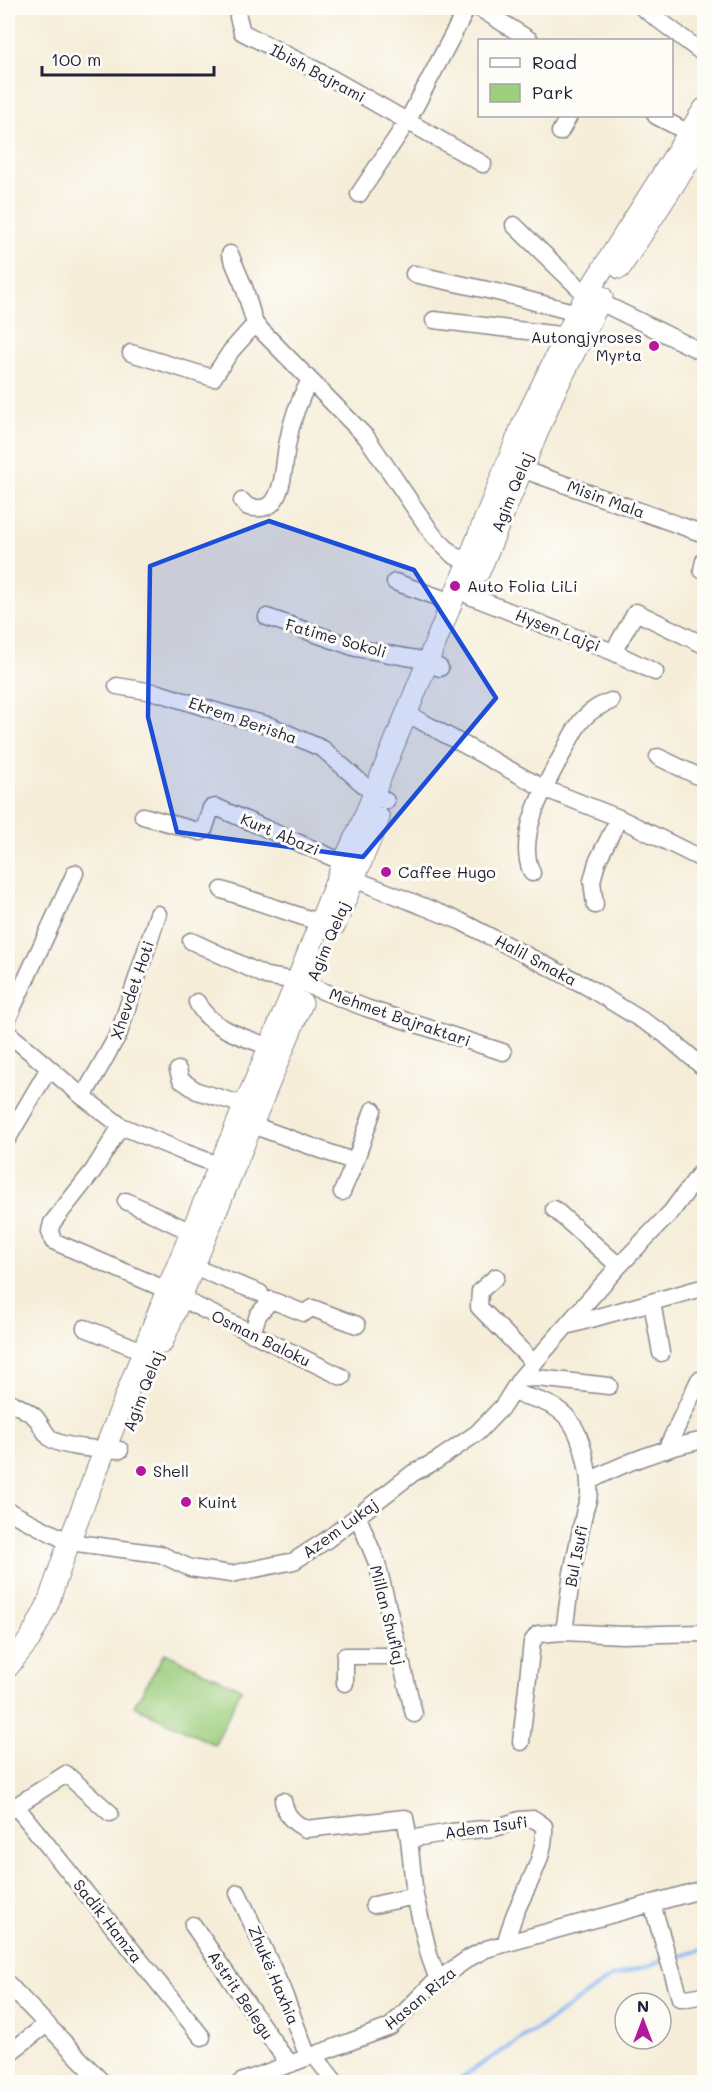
<svg xmlns="http://www.w3.org/2000/svg" width="712" height="2090" font-family="Mali,sans-serif">
<style>
.green{fill:#9dcf7e;stroke:#60785c;stroke-width:1.5}
.lines{fill:none;stroke-linecap:round;stroke-linejoin:round}
.stream{stroke:#86b7f2;stroke-width:4}
.minor-casing{stroke:#8c888a;stroke-width:19}
.major-casing{stroke:#8c888a;stroke-width:23}
.minor{stroke:#fff;stroke-width:16}
.major{stroke:#fff;stroke-width:21}
.marked{fill:#1d4ed8;fill-opacity:0.2;stroke:#1d4ed8;stroke-width:4.5;stroke-linejoin:round}
.poi-dot{fill:#b5179e;stroke:#fdfcf7;stroke-width:2}
.labels{text-anchor:middle;stroke-width:6;stroke-linejoin:round;paint-order:stroke}
.street-label{font-size:16px;fill:#22223b;stroke:#fdfcf7}
.poi-label{font-size:16px;fill:#22223b;stroke:#fdfcf7;text-anchor:start}
</style>
<rect width="100%" height="100%" fill="#fdfcf7"/>
<filter id="ink" filterUnits="userSpaceOnUse"><feTurbulence type="fractalNoise" baseFrequency=".0167" numOctaves="2"/><feDisplacementMap in="SourceGraphic" scale="12" xChannelSelector="R" yChannelSelector="G"/><feConvolveMatrix kernelMatrix="1 2 1 2 8 2 1 2 1" color-interpolation-filters="sRGB"/></filter>
<filter id="wash" filterUnits="userSpaceOnUse"><feTurbulence type="fractalNoise" baseFrequency=".008" numOctaves="4" result="noise"/><feDisplacementMap in="SourceGraphic" scale="24" xChannelSelector="R" yChannelSelector="G"/><feGaussianBlur stdDeviation="1.35" result="paint"/><feColorMatrix in="noise" values="0 0 0 0 0 0 0 0 0 0 0 0 0 0 0 0 0 1.4 0 .05"/><feComposite in="paint" operator="in"/></filter>
<g filter="url(#wash)">
<rect width="100%" height="100%" fill="#f5edd8"/>
<path class="green" d="M 165,1653 L 241,1689 L 215,1745 L 134,1706 Z"/>
<g class="lines">
<path class="stream" d="M 674,1958 L 704,1949
M 454,2082 L 546,2023 L 611,1977 L 663,1961"/>
</g>
</g>
<g filter="url(#ink)">
<g class="lines">
<g class="minor-casing">
<path id="minor" d="M 479,8 L 530,40
M 643,8 L 704,54
M 238,17 L 242,32 L 322,73 L 483,164
M 656,116 L 697,137
M 560,132 L 569,116
M 359,194 L 407,122 L 467,8
M 514,225 L 586,295 L 704,353
M 230,254 L 244,287 L 255,324 L 367,438 L 433,535 L 453,555 L 477,567
M 414,274 L 501,293 L 577,313
M 434,320 L 560,335 L 575,340
M 131,353 L 213,378 L 231,351 L 255,324
M 510,465 L 704,534
M 242,501 L 248,507 C 257,509 269,509 274,501 C 284,487 284,463 287,446 C 291,422 298,401 310,380
M 704,561 L 702,570 L 704,571
M 395,582 L 452,602
M 470,596 L 613,652 L 655,672
M 267,617 L 356,648 L 428,661 L 440,668
M 613,652 L 636,612 L 704,645
M 117,686 L 159,693 L 225,714 L 271,726 L 323,749 L 374,794 L 386,801
M 406,713 L 543,788 L 619,818 L 704,860
M 658,757 L 704,779
M 143,816 L 201,832 L 204,830 L 211,808 L 216,807 L 354,867
M 532,873 C 515,837 545,785 563,753 C 569,741 575,727 584,718 C 592,709 601,705 611,701
M 354,879 L 460,921 L 586,986 L 663,1033 L 704,1068
M 222,890 L 321,923
M 595,905 L 592,881 L 597,862 L 619,818
M 191,941 L 266,976 L 297,981 L 366,1008 L 503,1052
M 197,1002 C 208,1027 244,1038 268,1046
M 8,1018 L 75,873
M 8,1033 L 83,1097 L 121,1126 L 186,1153 L 229,1169
M 178,1070 L 181,1080 L 197,1091 L 244,1105
M 83,1097 L 119,1033 L 158,914
M 252,1125 L 355,1162 L 342,1192
M 121,1126 L 93,1171 L 52,1223 L 50,1231 L 53,1241 L 167,1290 L 180,1298 L 342,1377
M 8,1138 L 49,1068
M 355,1162 L 373,1110
M 126,1201 L 191,1232
M 554,1209 L 619,1266
M 193,1267 L 260,1293
M 496,1277 L 480,1291 L 479,1307 L 534,1363
M 652,1302 L 661,1353
M 566,1326 L 698,1289
M 85,1328 L 143,1351
M 252,1334 L 258,1315 L 271,1300 L 304,1313 L 312,1308 L 357,1325
M 520,1379 L 537,1378 L 609,1386
M 512,1393 C 562,1404 578,1416 587,1468 C 590,1482 591,1496 585,1509 L 572,1573 L 564,1632 L 538,1634 L 532,1642 L 521,1742
M 8,1401 C 17,1406 28,1410 36,1418 C 41,1424 44,1432 50,1438 C 62,1448 104,1450 120,1450
M 666,1450 L 699,1380
M 590,1481 C 625,1462 665,1448 704,1440
M 8,1511 L 69,1542 L 160,1554 L 190,1568 L 231,1574 L 294,1561 L 328,1539 L 413,1473 L 436,1461 L 477,1433 L 503,1406 L 520,1379 L 586,1303 L 619,1266 L 671,1212 L 704,1168
M 358,1517 L 377,1563 L 414,1714
M 564,1632 L 622,1635 L 703,1633
M 345,1683 L 345,1656 L 399,1656
M 283,1801 C 286,1815 292,1822 306,1829 L 405,1818 L 409,1839 L 451,1832 L 495,1828 L 519,1820 L 534,1819 L 544,1826 C 546,1859 526,1886 514,1916 C 511,1925 508,1934 505,1944
M 15,1805 L 202,2037
M 8,1811 L 66,1774 L 110,1813
M 409,1839 L 415,1896 L 429,1955 L 438,1980
M 238,1893 L 282,1989 L 308,2057
M 652,1904 L 680,1998 L 687,1998 L 704,1995
M 374,1905 L 415,1896
M 193,1925 L 281,2053 L 291,2064
M 8,1984 L 102,2082
M 8,2054 L 47,2024
M 314,2055 L 335,2082
M 241,2082 L 390,2027 L 432,1984 L 469,1958 L 486,1949 L 704,1889"/>
</g>
<g class="major-casing">
<path id="major" d="M 620,268 L 704,138
M 479,572 L 553,395 L 602,297
M 335,925 L 379,818
M 162,1343 L 302,1003
M 8,1667 L 30,1639 L 47,1606 L 69,1542 L 167,1290 L 297,981 L 344,861 L 361,825 L 452,602 L 522,426 L 586,295 L 704,109"/>
</g>
<use href="#minor" class="minor"/>
<use href="#major" class="major"/>
</g>
</g>
<path class="marked" d="M 269,521 L 414,570 L 496,698 L 363,857 L 177,832 L 148,717 L 150,566 Z"/>
<g class="poi-dot">
<circle cx="654" cy="346" r="6"/>
<circle cx="455" cy="586" r="6"/>
<circle cx="386" cy="872" r="6"/>
<circle cx="141" cy="1471" r="6"/>
<circle cx="186" cy="1502" r="6"/>
</g>
<g class="labels">
<g class="street-label">
<text transform="translate(318 73) rotate(28)" y="6">Ibish Bajrami</text>
<text transform="translate(512 492) rotate(-68)" y="6">Agim Qelaj</text>
<text transform="translate(606 499) rotate(20)" y="6">Misin Mala</text>
<text transform="translate(558 630) rotate(21)" y="6">Hysen Lajçi</text>
<text transform="translate(336 638) rotate(16)" y="6">Fatime Sokoli</text>
<text transform="translate(243 720) rotate(19)" y="6">Ekrem Berisha</text>
<text transform="translate(280 834) rotate(23)" y="6">Kurt Abazi</text>
<text transform="translate(328 941) rotate(-67)" y="6">Agim Qelaj</text>
<text transform="translate(536 960) rotate(28)" y="6">Halil Smaka</text>
<text transform="translate(132 990) rotate(-71)" y="6">Xhevdet Hoti</text>
<text transform="translate(400 1017) rotate(19)" y="6">Mehmet Bajraktari</text>
<text transform="translate(261 1338) rotate(26)" y="6">Osman Baloku</text>
<text transform="translate(143 1391) rotate(-69)" y="6">Agim Qelaj</text>
<text transform="translate(340 1528) rotate(-36)" y="6">Azem Lukaj</text>
<text transform="translate(576 1556) rotate(-79)" y="6">Bul Isufi</text>
<text transform="translate(388 1615) rotate(76)" y="6">Millan Shuflaj</text>
<text transform="translate(486 1827) rotate(-8)" y="6">Adem Isufi</text>
<text transform="translate(108 1921) rotate(52)" y="6">Sadik Hamza</text>
<text transform="translate(274 1975) rotate(67)" y="6">Zhukë Haxhia</text>
<text transform="translate(241 1995) rotate(56)" y="6">Astrit Belegu</text>
<text transform="translate(420 1998) rotate(-40)" y="6">Hasan Riza</text>
</g>
<g class="poi-label">
<text x="642" y="343" text-anchor="end">Autongjyroses<tspan x="642" dy="18">Myrta</tspan></text>
<text x="467" y="592">Auto Folia LiLi</text>
<text x="398" y="878">Caffee Hugo</text>
<text x="153" y="1477">Shell</text>
<text x="198" y="1508">Kuint</text>
</g>
</g>
<rect width="712" height="2090" fill="none" stroke="#fdfcf7" stroke-width="30"/>
<rect x="478" y="39" width="195" height="78" fill="#fdfcf7" stroke="#a5a5ac" stroke-width="1.5"/>
<rect x="490" y="58" width="30" height="9" fill="#ffffff" stroke="#a5a5ac" stroke-width="1.5"/>
<text x="532" y="69" font-size="18" fill="#22223b">Road</text>
<rect x="490" y="84" width="30" height="18" fill="#9dcf7e" stroke="#a5a5ac" stroke-width="1.5"/>
<text x="532" y="99" font-size="18" fill="#22223b">Park</text>
<g transform="translate(643 2021)"><circle r="28" fill="#fdfcf7" stroke="#a5a5ac" stroke-width="1.5"/>
<path d="M0-4.5L10 22L0 15L-10 22Z" fill="#b5179e"/>
<text y="-9" font-size="16" font-weight="bold" text-anchor="middle" fill="#22223b">N</text>
</g>
<path d="M42 66v9h172v-9" fill="none" stroke="#22223b" stroke-width="3"/>
<text x="51" y="66" font-size="18" fill="#22223b" stroke="#fdfcf7" stroke-width="4.5" paint-order="stroke">100 m</text>
</svg>
